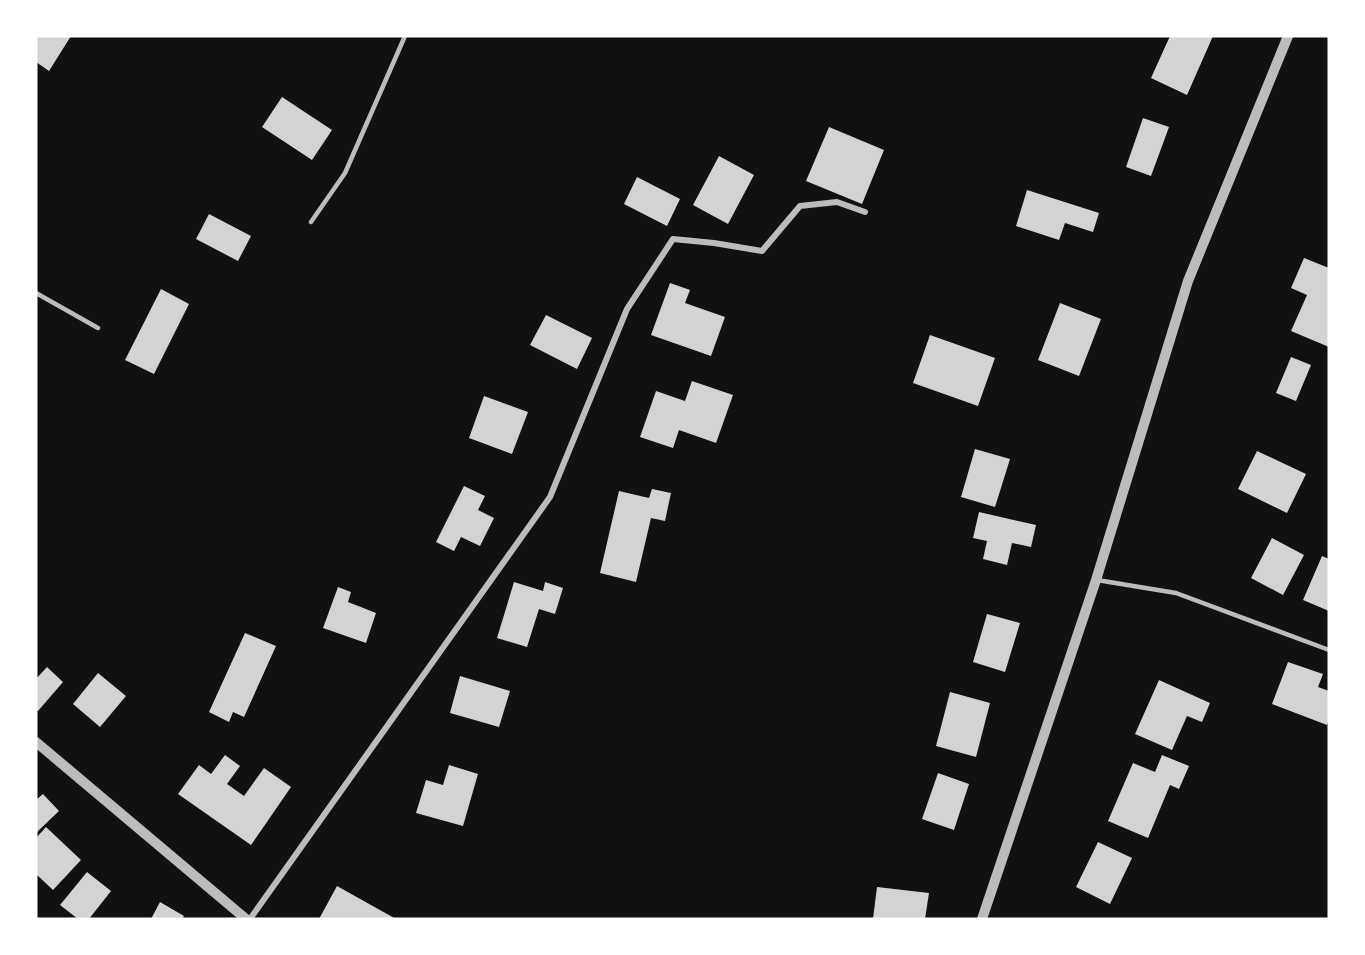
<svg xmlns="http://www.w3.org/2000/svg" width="1365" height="955" font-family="'Exo 2',sans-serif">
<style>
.building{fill:#d3d3d3}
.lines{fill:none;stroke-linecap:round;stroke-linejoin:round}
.service{stroke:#bcbcbc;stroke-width:4.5}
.minor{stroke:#bcbcbc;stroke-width:6}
.tertiary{stroke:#bcbcbc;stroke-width:10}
</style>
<rect width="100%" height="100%" fill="#111"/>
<path class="building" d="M 36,36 L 71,36 L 49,71 L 36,62 Z
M 1170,36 L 1213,36 L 1187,95 L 1151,78 Z
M 282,97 L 332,130 L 312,160 L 262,127 Z
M 1143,118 L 1169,127 L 1151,176 L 1126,167 Z
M 829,127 L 884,150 L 862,204 L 806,181 Z
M 719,156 L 754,175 L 728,224 L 693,205 Z
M 637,177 L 680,199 L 667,226 L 624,204 Z
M 1027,190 L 1099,213 L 1093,232 L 1065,223 L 1059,240 L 1016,226 Z
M 209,214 L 251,236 L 238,261 L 196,239 Z
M 1304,258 L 1329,268 L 1329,347 L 1291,331 L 1307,295 L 1291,288 Z
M 670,283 L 690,290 L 685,303 L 725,317 L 711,356 L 651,335 Z
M 161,289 L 189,304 L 154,374 L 125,360 Z
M 1060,303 L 1101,319 L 1079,376 L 1038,360 Z
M 546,315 L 592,338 L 577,369 L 530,345 Z
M 930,335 L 995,358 L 978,406 L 913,383 Z
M 1291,357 L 1311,365 L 1296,401 L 1276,393 Z
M 692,381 L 733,395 L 716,443 L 679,430 L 673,448 L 640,437 L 656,391 L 685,401 Z
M 484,396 L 528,412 L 512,454 L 469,438 Z
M 975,449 L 1010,459 L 995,507 L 961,497 Z
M 1257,451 L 1306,474 L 1287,513 L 1238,489 Z
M 464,486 L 485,496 L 478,510 L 494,518 L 480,546 L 461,537 L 454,551 L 436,542 Z
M 652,489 L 671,493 L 665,521 L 651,518 L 636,582 L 600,573 L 619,491 L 649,498 Z
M 979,512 L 1036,525 L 1031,547 L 1012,543 L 1007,565 L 983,559 L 987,541 L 973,538 Z
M 1272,538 L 1304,555 L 1283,595 L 1251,578 Z
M 1322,556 L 1329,559 L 1329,611 L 1303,600 Z
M 514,582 L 543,591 L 545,582 L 563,588 L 555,614 L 539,609 L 527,647 L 497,638 Z
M 338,587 L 351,592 L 348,602 L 376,613 L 366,643 L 323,628 Z
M 987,614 L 1020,623 L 1005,672 L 973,662 Z
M 245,633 L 276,646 L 244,717 L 233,712 L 229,722 L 209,712 Z
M 1288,662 L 1323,674 L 1318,687 L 1329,691 L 1329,719 L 1327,725 L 1272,704 Z
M 47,667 L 63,682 L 38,711 L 36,709 L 36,679 Z
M 98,673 L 126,696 L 100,727 L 73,704 Z
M 460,676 L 510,691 L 499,727 L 450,713 Z
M 1159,680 L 1210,703 L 1202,722 L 1187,716 L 1172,750 L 1135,734 Z
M 950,692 L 990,703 L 976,757 L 936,746 Z
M 225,755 L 240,766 L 227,784 L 244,796 L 264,768 L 291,787 L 251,845 L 178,794 L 199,765 L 211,774 Z
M 1162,755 L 1189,766 L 1179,789 L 1170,785 L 1148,838 L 1108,821 L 1133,763 L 1155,772 Z
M 449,765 L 478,774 L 463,826 L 416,813 L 426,780 L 443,785 Z
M 938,773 L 969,784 L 954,830 L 922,819 Z
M 43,794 L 59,811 L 36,833 L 36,800 Z
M 46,827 L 81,860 L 53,890 L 36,874 L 36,838 Z
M 1098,842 L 1132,858 L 1110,904 L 1076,887 Z
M 87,872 L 111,891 L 89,919 L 78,919 L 60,905 Z
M 337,886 L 396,919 L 319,919 Z
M 877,887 L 929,893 L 925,919 L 873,919 Z
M 160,902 L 184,916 L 182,919 L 151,919 Z"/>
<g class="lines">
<path class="service" d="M 311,222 L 345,173 L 405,36
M 36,293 L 98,328
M 1097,580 L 1176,593 L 1329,650"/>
<path class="minor" d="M 250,919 L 550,497 L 627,309 L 673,239 L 714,243 L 762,251 L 800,206 L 837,202 L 865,212"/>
<path class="tertiary" d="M 36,742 L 246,919
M 982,919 L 1096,580 L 1188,281 L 1288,36"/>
</g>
<rect width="1365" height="955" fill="none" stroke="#ffffff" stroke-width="75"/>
</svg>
